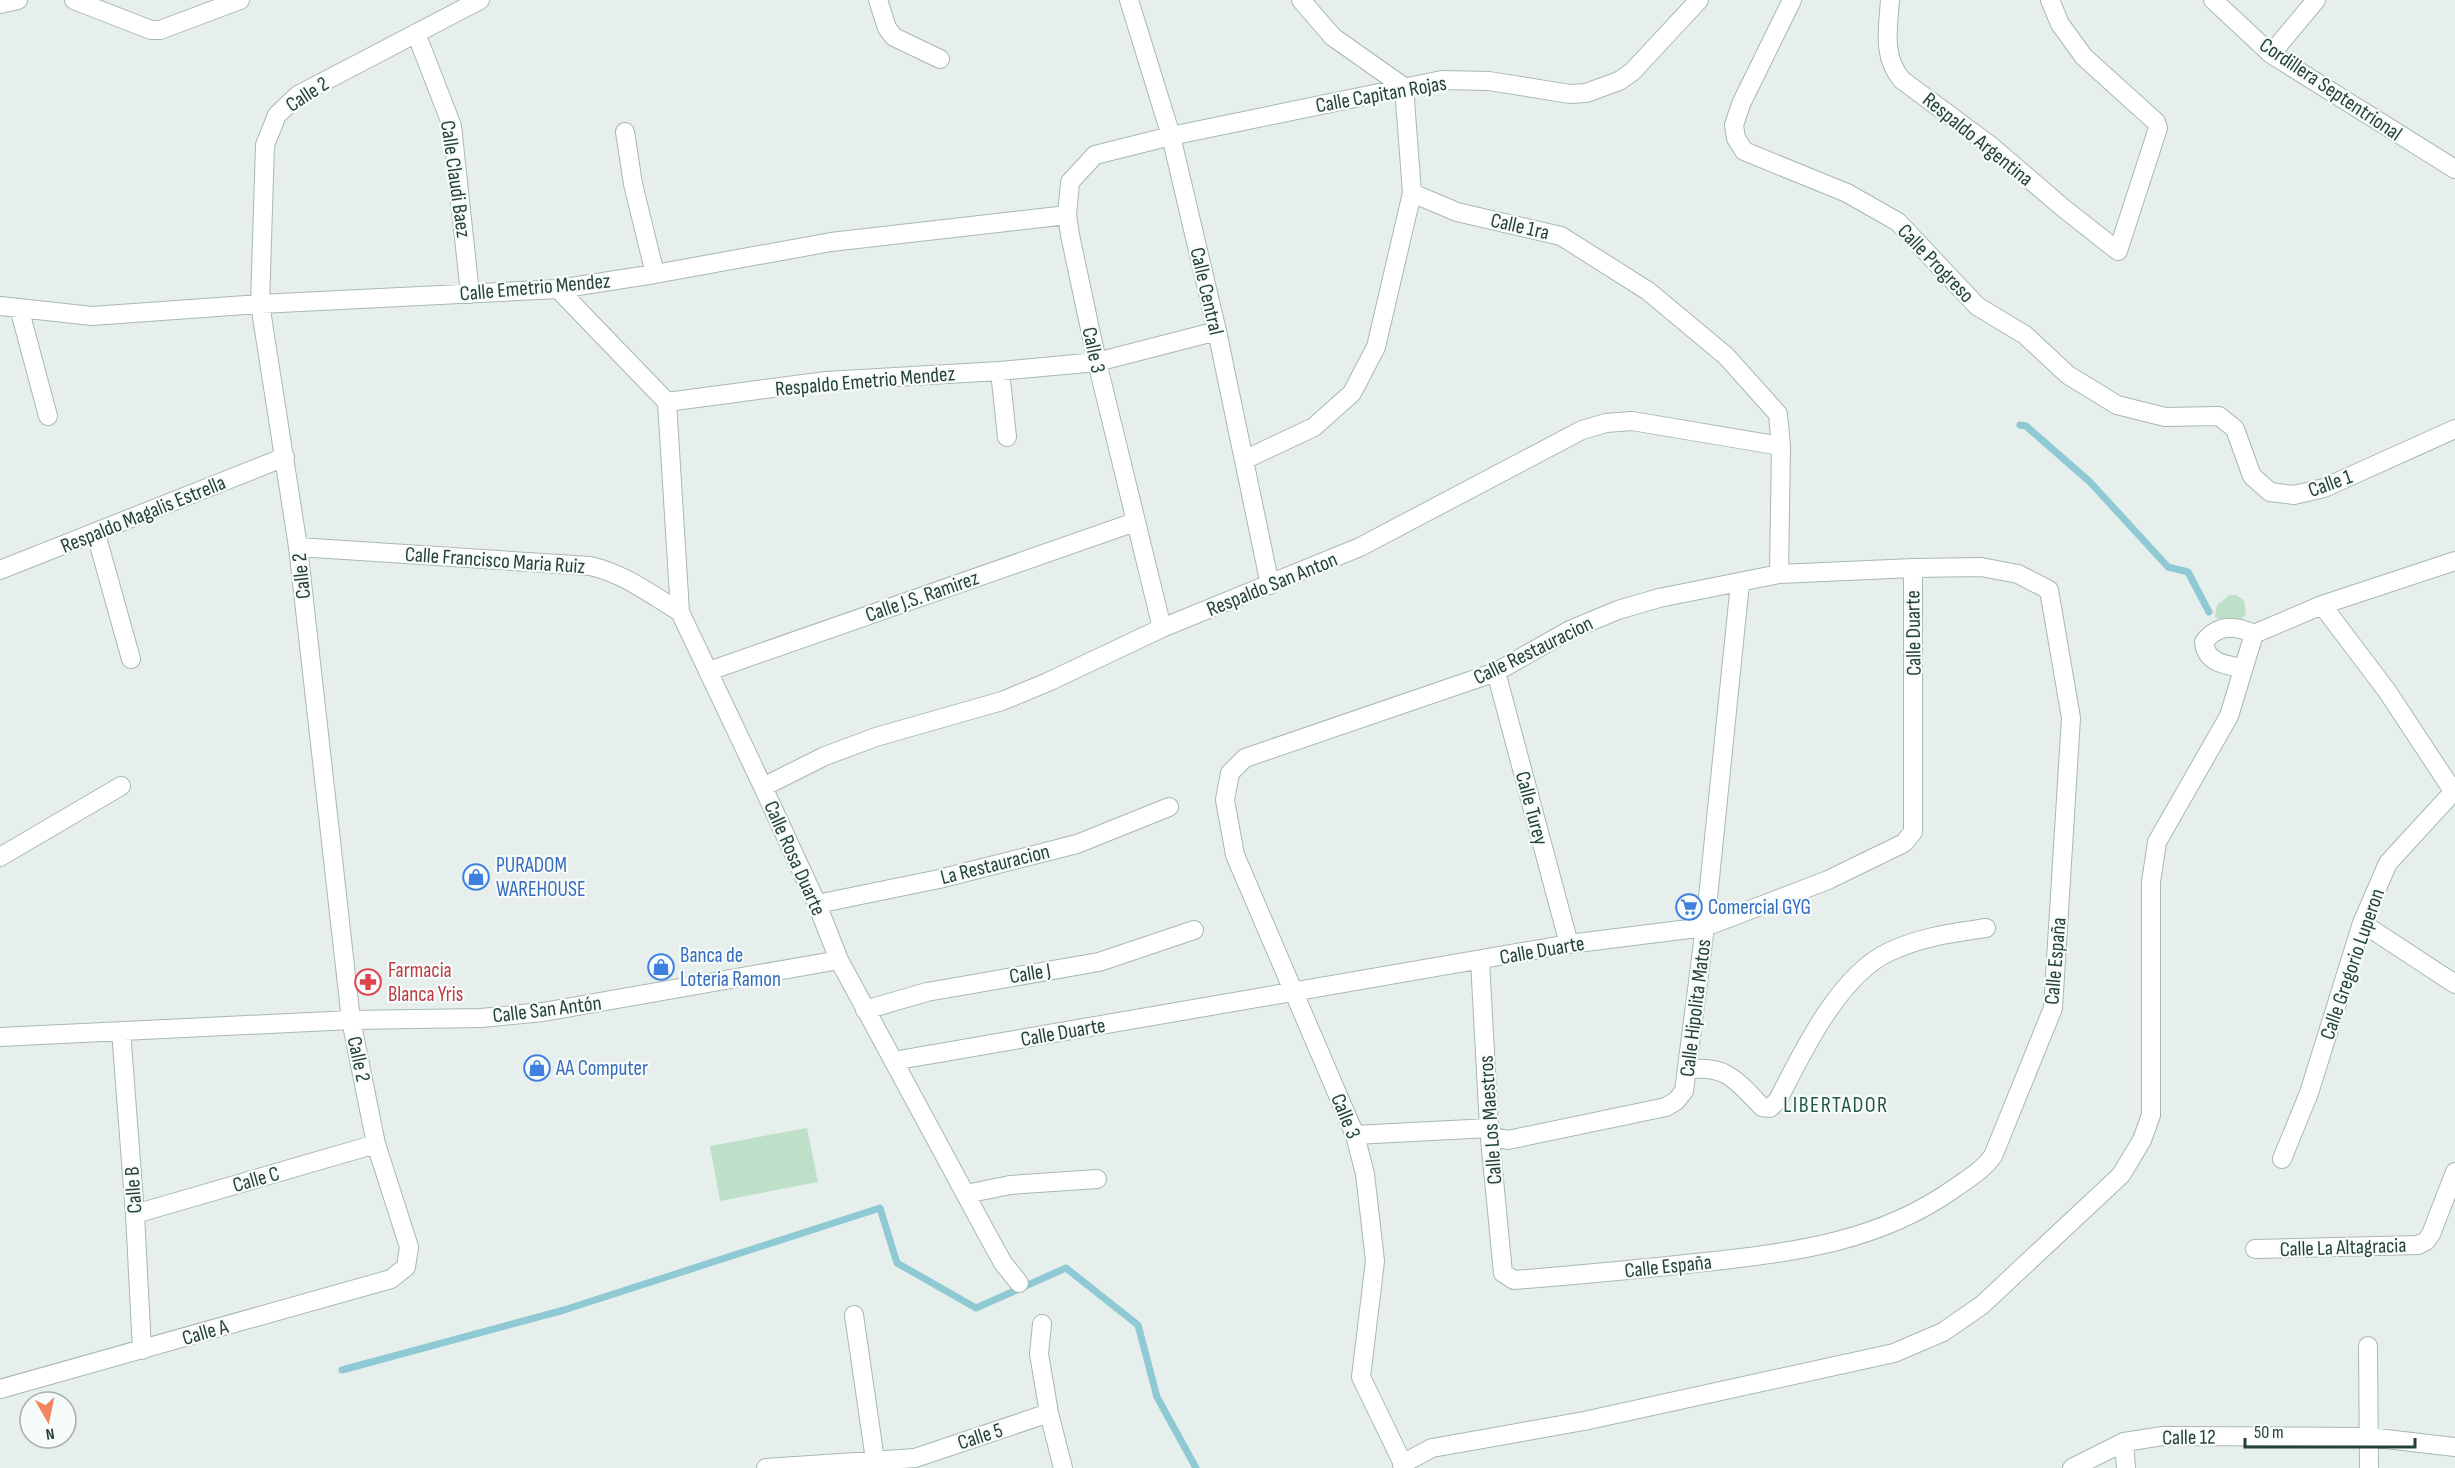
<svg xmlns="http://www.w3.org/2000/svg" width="2455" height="1468" font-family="'Sofia Sans Condensed',sans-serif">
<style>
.green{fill:#bfe0c8}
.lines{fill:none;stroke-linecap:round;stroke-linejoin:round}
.stream{stroke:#8ec9d4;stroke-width:7}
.street-casing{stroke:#a8b8b2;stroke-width:20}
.street{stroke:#fff;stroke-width:18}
.labels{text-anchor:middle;stroke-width:4.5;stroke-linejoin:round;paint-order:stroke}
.street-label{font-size:21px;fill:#24423a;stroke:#f7fbf9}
.shop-label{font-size:21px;fill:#366cbe;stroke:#f7fbf9;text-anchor:start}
.health-label{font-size:21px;fill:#be3a42;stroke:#f7fbf9;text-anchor:start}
.neighbourhood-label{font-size:22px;letter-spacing:1.5px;fill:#1f5548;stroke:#f7fbf9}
</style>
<rect width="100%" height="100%" fill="#e6efeb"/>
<path class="green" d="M 2229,595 L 2236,595 L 2244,600 L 2246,614 L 2236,624 L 2224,622 L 2215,617 L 2217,605 Z
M 807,1128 L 818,1182 L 720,1201 L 710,1146 Z"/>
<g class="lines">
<path class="stream" d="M 2020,425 L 2026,426 L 2090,482 L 2168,567 L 2188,572 L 2209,612
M 342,1370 L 564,1310 L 880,1208 L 897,1263 L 976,1308 L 1066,1268 L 1138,1325 L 1157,1397 L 1196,1468"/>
<g class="street-casing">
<path id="street" d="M 74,0 L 151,30 L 160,30 L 240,0
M 878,0 L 887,28 L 894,37 L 940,59
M 1129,0 L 1171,136 L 1217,331 L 1270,585
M 1792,0 L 1741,104 L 1734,125 L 1736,138 L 1744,151 L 1847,193 L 1898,222 L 1977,306 L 2025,335 L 2068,375 L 2117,405 L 2165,417 L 2219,416 L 2235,429 L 2252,476 L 2270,492 L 2294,495 L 2324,488 L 2455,429
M 1890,0 C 1888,29 1882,57 1902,80 L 1991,146 L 2062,207 L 2118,251 L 2158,128 L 2156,122 L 2084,57 L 2060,24 L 2050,0
M 2213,0 L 2271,54 L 2455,169
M 0,4 L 18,0
M 416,33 L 452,126 L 470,294
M 2271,54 L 2316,0
M 625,132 L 633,184 L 655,274
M 1412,193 L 1457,212 L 1561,236 L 1648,291 L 1726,356 L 1778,414 L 1781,446 L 1779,574
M 558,289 L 667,402 L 826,381 L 1000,371 L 1097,362 L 1217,331
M 0,306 L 92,316 L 260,304 L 558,289 L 655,274 L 831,242 L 1067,215
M 19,308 L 48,416
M 1000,371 L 1007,437
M 667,402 L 680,612 L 763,787 L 817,904 L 839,960 L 987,1234 L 1003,1263 L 1019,1283
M 1244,460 L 1314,427 L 1352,393 L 1376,347 L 1412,193 L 1404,87 L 1333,37 L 1301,0
M 96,534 L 131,659
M 298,547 L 590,566 C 623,573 652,595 680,612
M 0,570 L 285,457
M 2322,605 L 2387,691 L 2453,791
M 1162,628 L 1097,362 L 1070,235 L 1067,215 L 1070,182 L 1095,155 L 1171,136 L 1442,80 L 1489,81 L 1570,94 L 1586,93 L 1619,81 L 1632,72 L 1699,0
M 2243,668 C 2225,665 2206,663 2204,642 C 2218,624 2235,625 2254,634
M 709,671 L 1135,522
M 1496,672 L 1569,944
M 763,787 L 825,756 L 876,737 L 1002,701 L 1048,682 L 1162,628 L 1360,547 L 1582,430 L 1606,423 L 1632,421 L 1781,446
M 0,857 L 121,786
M 817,904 L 939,879 L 1077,844 L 1169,807
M 2362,923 L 2455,984
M 865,1010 L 927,992 L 1099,962 L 1194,930
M 121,1031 L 135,1214 L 142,1350
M 0,1037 L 351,1020 L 481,1018 L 543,1012 L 839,960
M 893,1061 L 1569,944 L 1705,927 L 1828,880 L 1904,843 L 1913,832 L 1913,568
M 1687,1070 C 1726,1064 1737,1081 1762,1107 L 1770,1108 L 1778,1100 C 1802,1053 1839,975 1889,952 C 1920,937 1952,933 1986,928
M 1355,1135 L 1489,1128 L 1495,1137 L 1508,1140 L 1666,1107 L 1676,1101 L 1684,1091 L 1705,927 L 1740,583
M 2282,1159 L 2309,1093 L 2362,923 L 2388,863 L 2455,790
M 966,1194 L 1010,1185 L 1097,1179
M 135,1214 L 376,1144
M 2255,1249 L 2418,1245 L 2426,1241 L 2431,1234 L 2455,1172
M 854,1315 L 875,1460
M 1042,1324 L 1039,1354 L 1049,1413 L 1063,1468
M 2368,1346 L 2369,1468
M 0,1389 L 391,1279 L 406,1267 L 409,1247 L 376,1144 L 351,1020 L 298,547 L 260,304 L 265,145 L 277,115 L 298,95 L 480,0
M 2124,1442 L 2126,1468
M 1402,1464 L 1432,1448 L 1584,1421 L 1894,1353 L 1943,1332 L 1982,1305 L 2121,1175 L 2142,1140 L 2151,1115 L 2151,882 L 2157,842 L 2229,716 L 2254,634 L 2322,605 L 2455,561
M 766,1468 L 915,1458 L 1049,1413
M 1405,1468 L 1361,1377 L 1375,1261 L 1365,1174 L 1355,1135 L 1235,855 L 1225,800 L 1230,773 L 1245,758 L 1496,672 L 1570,630 L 1618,610 L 1659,598 L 1779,574 L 1913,568 L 1981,567 L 2018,574 L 2049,590 L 2071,718 L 2053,1008 L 1993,1156 C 1983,1170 1969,1178 1955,1188 C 1879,1242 1795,1252 1705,1262 C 1641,1269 1578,1275 1514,1280 L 1503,1273 L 1489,1128 L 1480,960
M 2072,1468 L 2124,1442 L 2163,1436 L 2369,1437 L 2455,1447"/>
</g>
<use href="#street" class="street"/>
</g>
<defs>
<g id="shop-ring" transform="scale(1.35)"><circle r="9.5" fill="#f7fbf9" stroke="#3f7fe0" stroke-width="1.5"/><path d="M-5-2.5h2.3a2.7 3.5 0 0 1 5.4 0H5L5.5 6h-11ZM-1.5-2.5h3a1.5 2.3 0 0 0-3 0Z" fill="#3f7fe0"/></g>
<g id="supermarket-ring" transform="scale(1.35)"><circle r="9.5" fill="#f7fbf9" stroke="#3f7fe0" stroke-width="1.5"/><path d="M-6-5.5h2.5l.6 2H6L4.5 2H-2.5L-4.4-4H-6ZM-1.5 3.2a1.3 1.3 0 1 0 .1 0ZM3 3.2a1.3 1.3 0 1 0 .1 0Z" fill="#3f7fe0"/></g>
<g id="pharmacy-ring" transform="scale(1.35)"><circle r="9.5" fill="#f7fbf9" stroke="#e0444e" stroke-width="1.5"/><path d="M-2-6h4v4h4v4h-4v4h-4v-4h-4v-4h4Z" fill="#e0444e"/></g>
</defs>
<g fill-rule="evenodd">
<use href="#shop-ring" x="476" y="877"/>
<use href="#supermarket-ring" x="1689" y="907"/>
<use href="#shop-ring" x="661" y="967"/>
<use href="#pharmacy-ring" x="368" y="982"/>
<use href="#shop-ring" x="537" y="1068"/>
</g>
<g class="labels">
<g class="street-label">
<text transform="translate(2331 89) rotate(34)" y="7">Cordillera Septentrional</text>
<text transform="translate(307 94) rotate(-33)" y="7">Calle 2</text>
<text transform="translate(1381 94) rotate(-10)" y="7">Calle Capitan Rojas</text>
<text transform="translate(1978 139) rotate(39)" y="7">Respaldo Argentina</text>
<text transform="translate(456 179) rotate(82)" y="7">Calle Claudi Baez</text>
<text transform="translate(1520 226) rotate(13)" y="7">Calle 1ra</text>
<text transform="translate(1936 263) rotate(46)" y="7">Calle Progreso</text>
<text transform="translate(535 287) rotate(-5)" y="7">Calle Emetrio Mendez</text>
<text transform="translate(1207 291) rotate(77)" y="7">Calle Central</text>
<text transform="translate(1094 350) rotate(78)" y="7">Calle 3</text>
<text transform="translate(865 381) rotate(-5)" y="7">Respaldo Emetrio Mendez</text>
<text transform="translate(2330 483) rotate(-20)" y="7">Calle 1</text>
<text transform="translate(143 514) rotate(-22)" y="7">Respaldo Magalis Estrella</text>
<text transform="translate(495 560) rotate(4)" y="7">Calle Francisco Maria Ruiz</text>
<text transform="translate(301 576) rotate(-96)" y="7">Calle 2</text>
<text transform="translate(1272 584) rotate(-22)" y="7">Respaldo San Anton</text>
<text transform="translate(922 596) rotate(-19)" y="7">Calle J.S. Ramirez</text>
<text transform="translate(1913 633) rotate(-91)" y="7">Calle Duarte</text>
<text transform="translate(1533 650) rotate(-26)" y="7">Calle Restauracion</text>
<text transform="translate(1532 808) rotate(75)" y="7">Calle Turey</text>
<text transform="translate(795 858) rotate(66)" y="7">Calle Rosa Duarte</text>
<text transform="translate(995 864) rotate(-14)" y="7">La Restauracion</text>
<text transform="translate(1542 950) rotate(-10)" y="7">Calle Duarte</text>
<text transform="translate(2055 961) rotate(-85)" y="7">Calle España</text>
<text transform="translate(2352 964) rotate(-71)" y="7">Calle Gregorio Luperon</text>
<text transform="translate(1030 973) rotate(-9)" y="7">Calle J</text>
<text transform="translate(1695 1008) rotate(-83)" y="7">Calle Hipolita Matos</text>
<text transform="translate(547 1009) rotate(-7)" y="7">Calle San Antón</text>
<text transform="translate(1063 1032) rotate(-10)" y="7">Calle Duarte</text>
<text transform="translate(359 1059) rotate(78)" y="7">Calle 2</text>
<text transform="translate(1346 1116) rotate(68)" y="7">Calle 3</text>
<text transform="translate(1490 1120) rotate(-94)" y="7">Calle Los Maestros</text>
<text transform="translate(256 1179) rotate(-16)" y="7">Calle C</text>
<text transform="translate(133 1190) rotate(-94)" y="7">Calle B</text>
<text transform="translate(2343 1247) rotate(-2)" y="7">Calle La Altagracia</text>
<text transform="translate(1668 1266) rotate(-6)" y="7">Calle España</text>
<text transform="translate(205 1332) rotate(-16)" y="7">Calle A</text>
<text transform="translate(980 1436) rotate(-18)" y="7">Calle 5</text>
<text transform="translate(2189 1437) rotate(-1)" y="7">Calle 12</text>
</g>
<g class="shop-label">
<text x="496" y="872">PURADOM<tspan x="496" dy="24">WAREHOUSE</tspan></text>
<text x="1708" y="914">Comercial GYG</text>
<text x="680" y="962">Banca de<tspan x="680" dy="24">Loteria Ramon</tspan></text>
<text x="556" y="1075">AA Computer</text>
</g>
<g class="health-label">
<text x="388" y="977">Farmacia<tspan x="388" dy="24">Blanca Yris</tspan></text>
</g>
<g class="neighbourhood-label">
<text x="1836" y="1112">LIBERTADOR</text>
</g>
</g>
<g transform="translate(48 1420) rotate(171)"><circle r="28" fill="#f7fbf9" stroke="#a3b1ad" stroke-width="1.5"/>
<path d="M0-4.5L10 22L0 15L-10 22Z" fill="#f4845f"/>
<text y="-9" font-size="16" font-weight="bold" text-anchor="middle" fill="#24423a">N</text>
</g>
<path d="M2245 1438v9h170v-9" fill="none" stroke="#24423a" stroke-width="3"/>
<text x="2254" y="1438" font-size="18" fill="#24423a" stroke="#f7fbf9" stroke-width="4.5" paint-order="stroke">50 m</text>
</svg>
